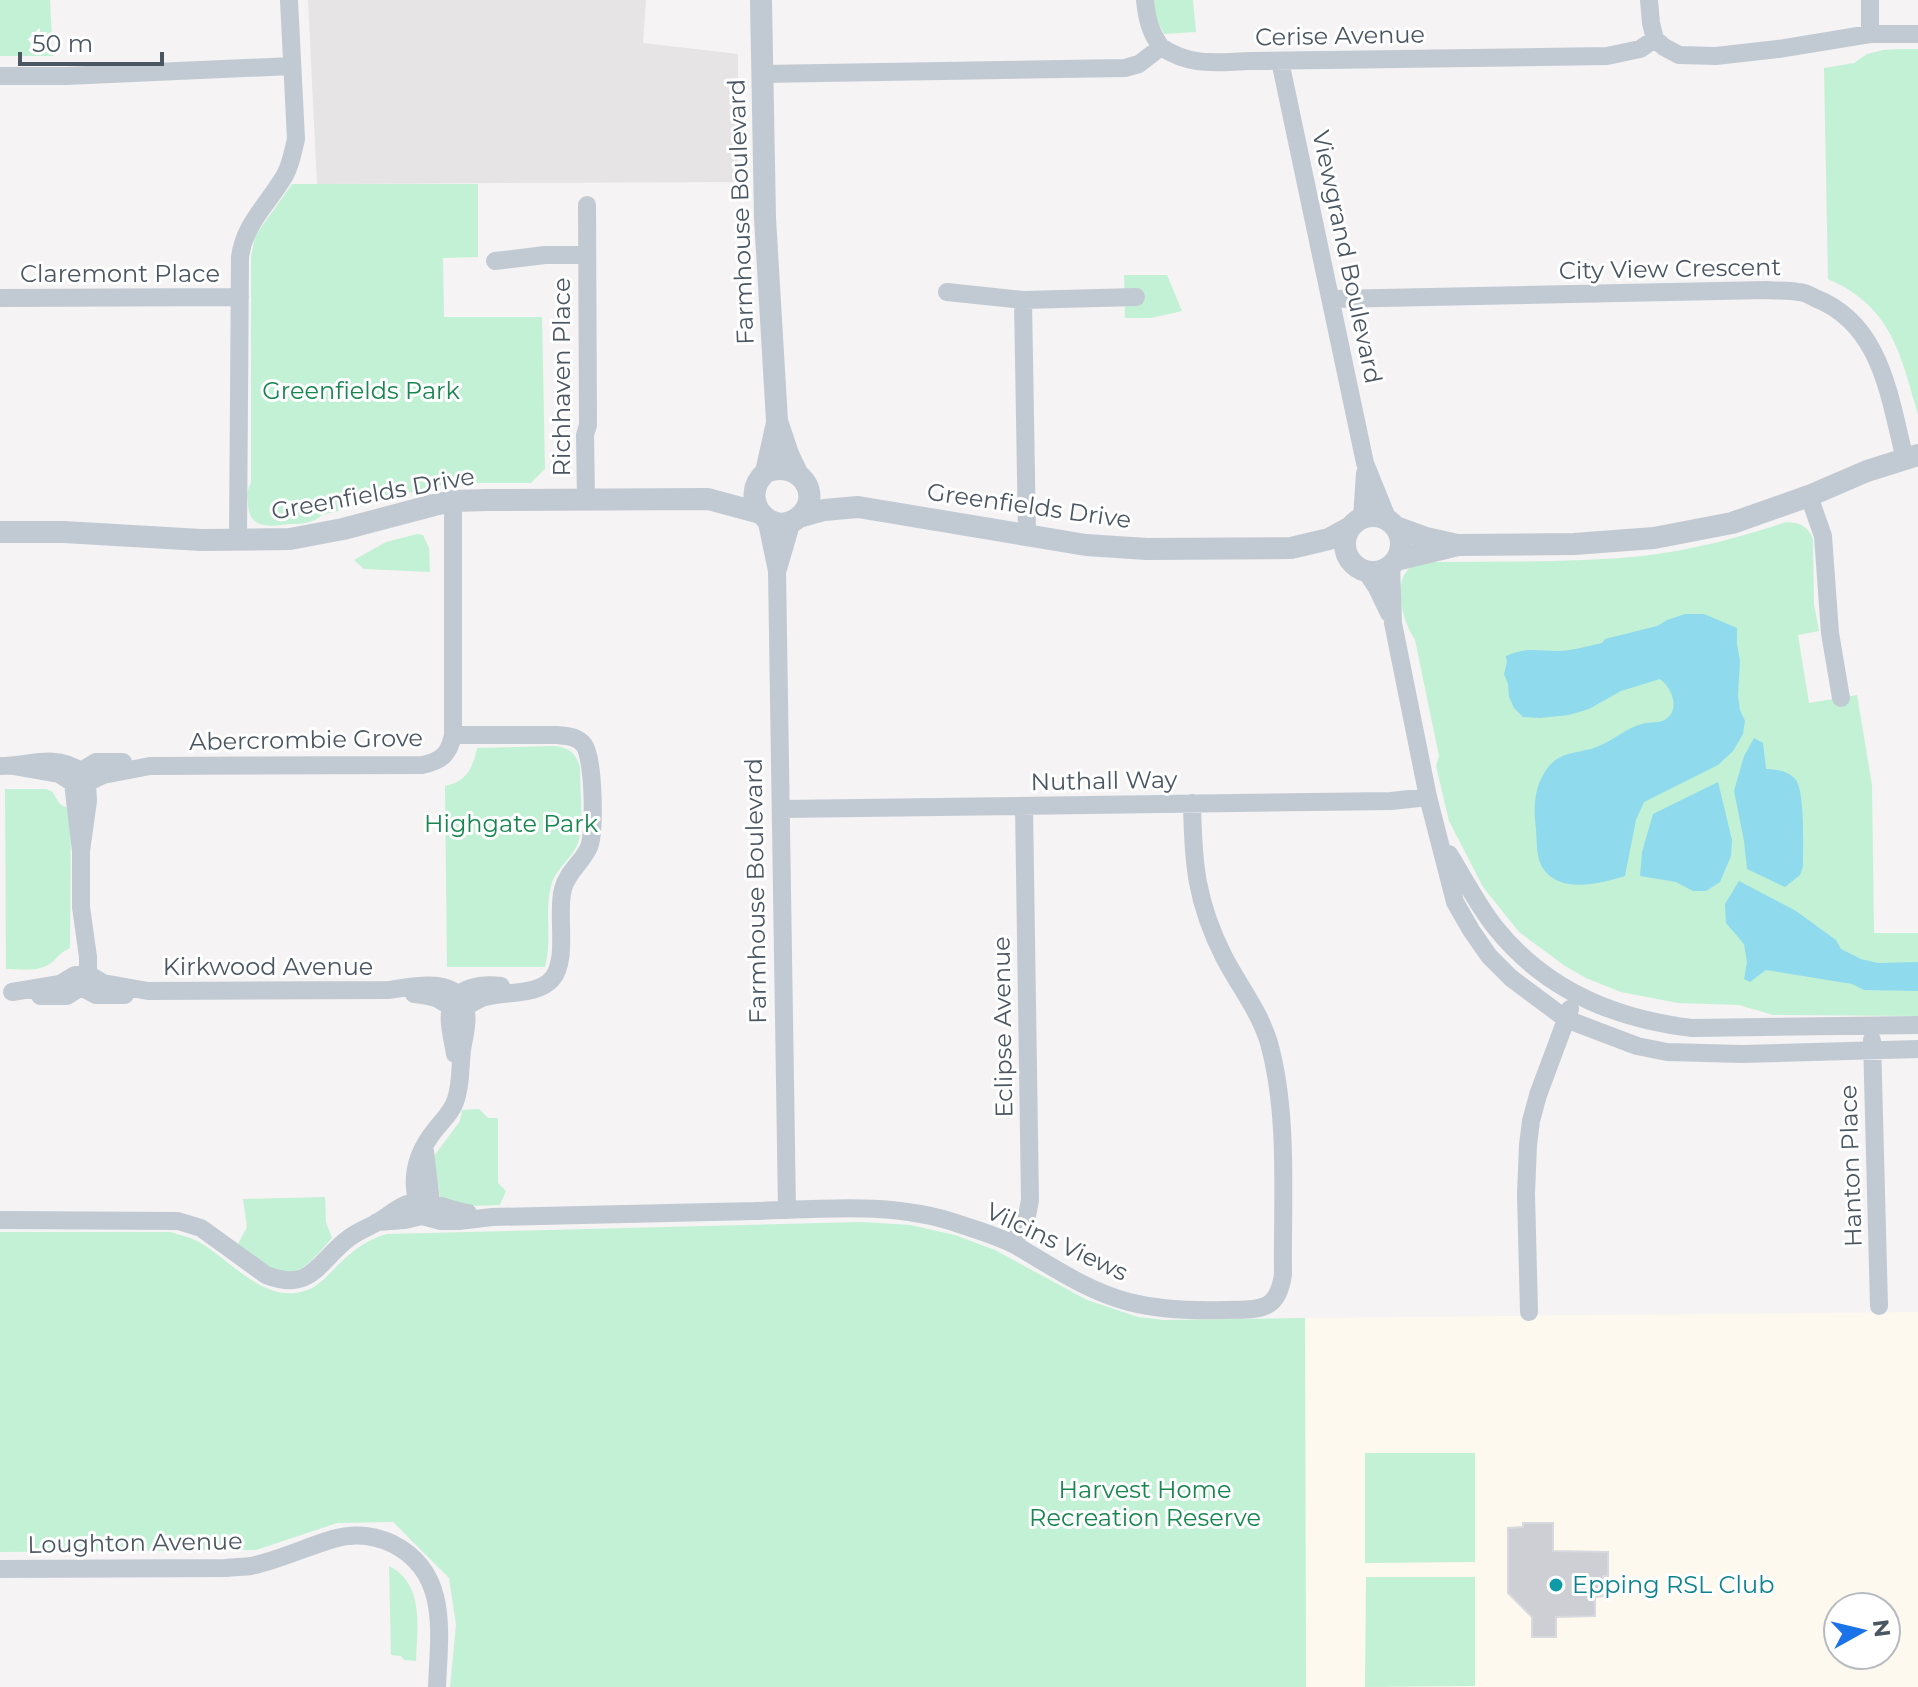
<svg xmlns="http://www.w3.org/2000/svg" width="1918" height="1687" font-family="Montserrat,sans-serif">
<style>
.commercial{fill:#fdf9ef;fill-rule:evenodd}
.education{fill:#e6e4e5}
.green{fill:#c3f1d5}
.water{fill:#90daee}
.building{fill:#cdcfd5;stroke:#d7d9de;stroke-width:2}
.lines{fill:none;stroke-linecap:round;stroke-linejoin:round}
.minor{stroke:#c1cad2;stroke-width:18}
.tertiary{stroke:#c1cad2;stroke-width:22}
.culture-dot{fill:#0f9aa8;stroke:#fff;stroke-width:3}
.labels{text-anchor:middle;stroke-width:6;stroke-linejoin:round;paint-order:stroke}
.street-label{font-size:24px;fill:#4a5661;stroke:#fff}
.park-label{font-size:24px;fill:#17864f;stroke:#fff}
.culture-label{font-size:24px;fill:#0d838f;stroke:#fff;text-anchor:start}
</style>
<rect width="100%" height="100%" fill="#f5f3f3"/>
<path class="commercial" d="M 1918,1312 L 1918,1687 L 1306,1687 L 1305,1318 ZM 1838,1607 L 1886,1607 L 1886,1655 L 1838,1655 Z"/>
<path class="education" d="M 308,0 L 646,0 L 643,43 L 738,54 L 738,182 L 317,184 Z"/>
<path class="green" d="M 0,0 L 50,0 L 53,56 L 0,56 Z
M 1154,0 L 1193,0 L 1196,32 L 1164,34 L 1156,18 Z
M 1899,49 L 1918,49 L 1918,414 C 1900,353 1892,307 1828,279 L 1824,68 L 1854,63 L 1867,54 L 1883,50 Z
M 292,184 L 478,184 L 478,257 L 443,258 L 444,317 L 542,317 L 545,469 L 531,483 L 461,483 L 436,486 L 322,515 C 313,523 303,524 291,524 C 270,526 248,531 248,502 C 247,495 247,490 251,483 L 251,257 L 255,236 Z
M 1124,275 L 1167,275 L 1182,311 L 1151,318 L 1125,318 Z
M 1786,522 C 1800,523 1807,525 1813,539 L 1814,604 L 1819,631 L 1798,635 L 1809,703 L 1857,695 L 1872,785 L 1874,933 L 1918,933 L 1918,1016 L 1773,1015 L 1739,1005 L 1678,1003 L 1621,992 L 1586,978 L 1565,966 L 1519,932 L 1483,887 L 1449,821 L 1436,766 L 1439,756 L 1415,640 C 1403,622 1391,582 1411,567 C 1418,562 1427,562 1436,562 C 1505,561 1574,563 1643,556 C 1692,550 1739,538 1786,522 Z
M 417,534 L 423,535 L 429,548 L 430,572 L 364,569 L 354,560 L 386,542 Z
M 553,746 C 569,747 575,752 580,767 C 580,787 584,825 578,843 C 571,861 553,869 550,891 C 545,916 552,942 545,967 L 447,967 L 445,786 C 467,782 473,767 477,748 Z
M 5,789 L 46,789 L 53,792 C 57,800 59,806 69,808 L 71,823 L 70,948 C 58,953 58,959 48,965 C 36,972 19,969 6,969 Z
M 479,1109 L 488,1118 L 498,1118 L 498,1183 L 506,1191 L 500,1205 L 471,1206 L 440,1198 L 434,1156 L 460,1121 L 462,1110 Z
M 325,1197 L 326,1222 L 332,1238 C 324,1247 310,1264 300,1269 C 278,1280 255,1256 238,1244 L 247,1227 L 243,1199 Z
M 862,1222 L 910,1225 L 955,1235 L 995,1250 L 1087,1300 L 1138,1317 L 1164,1320 L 1305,1318 L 1306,1687 L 450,1687 L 456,1625 L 449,1578 L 393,1522 L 337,1523 L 256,1550 L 0,1552 L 0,1232 L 170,1232 C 180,1235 190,1237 199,1242 C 231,1260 266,1306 307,1290 C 319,1286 328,1275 336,1267 C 351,1252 367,1239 387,1234 Z
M 1365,1453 L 1475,1453 L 1475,1562 L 1365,1563 Z
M 389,1566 C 425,1584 417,1628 416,1661 L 404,1660 L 401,1656 L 391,1655 Z
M 1366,1577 L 1475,1577 L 1475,1686 L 1365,1687 Z"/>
<path class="water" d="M 1685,614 L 1704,614 L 1737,628 L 1737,644 L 1740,661 L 1738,695 L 1740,710 L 1745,721 L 1743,734 L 1733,751 L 1718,765 L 1644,802 L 1636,820 L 1625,876 C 1599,884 1557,895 1541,865 C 1536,854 1537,841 1536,829 C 1533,806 1534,785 1549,766 C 1563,750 1581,754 1599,746 C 1614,740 1626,728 1642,724 C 1650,721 1659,724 1666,719 C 1681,709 1671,687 1660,679 L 1621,691 L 1589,709 L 1569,715 L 1540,718 L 1523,717 L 1514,708 L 1509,697 L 1508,684 L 1504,674 L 1507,662 L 1506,656 C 1525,647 1537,651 1557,651 C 1572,651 1587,646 1602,643 L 1605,639 L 1657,626 L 1667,620 Z
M 1754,738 L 1763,743 L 1766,769 C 1778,770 1788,770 1796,780 C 1805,793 1803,847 1803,866 L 1800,875 L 1785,887 L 1747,869 L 1744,841 L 1734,791 L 1744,756 Z
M 1718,782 L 1732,840 L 1731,856 L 1720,882 L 1706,891 L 1693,891 L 1676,882 L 1640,876 L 1642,852 L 1653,814 Z
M 1739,881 L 1796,911 L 1836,940 L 1841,949 L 1861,959 L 1878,963 L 1918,962 L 1918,991 L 1864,990 L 1852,984 L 1766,970 L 1750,982 L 1744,979 L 1747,962 L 1744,944 L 1726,923 L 1725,904 Z"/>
<path class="building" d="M 1523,1523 L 1553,1523 L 1553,1551 L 1608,1552 L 1608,1576 L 1603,1576 L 1603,1596 L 1595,1597 L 1595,1616 L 1556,1617 L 1556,1637 L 1532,1637 L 1532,1617 L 1508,1593 L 1508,1528 L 1523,1527 Z"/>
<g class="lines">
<path class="minor" d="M 1145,0 C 1147,19 1150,32 1161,47
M 1649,0 L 1651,23 L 1655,39
M 1870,0 L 1870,34
M 1280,61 L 1365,463 L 1388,520
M 761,74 L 1125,68 L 1139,64 L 1161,47 C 1192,67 1215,62 1250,61 L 1607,56 L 1640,49 L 1655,39 L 1664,47 L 1679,55 L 1716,56 L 1778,49 L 1870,34 L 1918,34
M 0,76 L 66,76 L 292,66
M 495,261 L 545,255 L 587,255
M 947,292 L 1023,300 L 1136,297
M 0,298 L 240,297
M 1332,299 L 1767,290 C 1777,291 1788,290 1798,292 C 1804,292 1810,295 1815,298 C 1882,324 1889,397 1905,459
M 1023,300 L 1027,535
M 1809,496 L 1823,536 L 1830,633 L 1841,698
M 586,500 L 585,435 L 588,425 L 587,205
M 766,518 L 777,571 L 787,1210
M 1362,518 L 1365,473
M 238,540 L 240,257 C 244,224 269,203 285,175 C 291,164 293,151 296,139 L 289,0
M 1391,565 L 1393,623 L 1428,797 L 1455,902 L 1471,930 L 1489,956 L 1511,978 L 1566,1019 L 1637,1046 L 1667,1052 L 1742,1054 L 1918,1049
M 778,569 L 792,521
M 1365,570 L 1377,588 L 1389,613
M 0,766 C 31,766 52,753 81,771 L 96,762 L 123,762
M 13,766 L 59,774 L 73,783 L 87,783 L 103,775 L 150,766 L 422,765 C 442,761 449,754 453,735 L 453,501
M 781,809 L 1391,801 L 1428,797
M 81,851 L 88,801 L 87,783 L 81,771 L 73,783 L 81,851 L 81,907 L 88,957 L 88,974 L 83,984
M 1449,854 C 1464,878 1477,904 1495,927 C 1545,990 1614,1019 1692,1028 L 1918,1025
M 12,992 L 60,984 L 75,975 L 88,974 L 103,983 L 148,991 L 388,990 C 411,987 455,975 465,1007 C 469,1020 464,1037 462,1050 C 460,1066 461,1085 456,1099 C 453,1111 443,1120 435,1130 C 414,1156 409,1185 422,1216
M 414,994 C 422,995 431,996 438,999 C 444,1002 448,1006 454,1007 C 466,1009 472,1002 482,998 C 503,990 536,997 552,979 C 569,959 556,913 563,889 C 567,872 582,863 589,847 C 595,832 594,759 584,745 C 577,736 567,736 556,735 L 453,735
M 40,996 L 67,996 L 81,987 L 96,995 L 125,995
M 1872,1040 L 1879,1306
M 455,1054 C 453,1040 447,1021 451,1007 C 457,986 483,984 501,986
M 425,1151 L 431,1202 L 426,1211
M 0,1220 L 178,1221 L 201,1228 L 266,1275 C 312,1293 318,1261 349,1238 C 357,1232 367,1228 376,1223 C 389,1216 399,1205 414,1202 C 430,1199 451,1211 468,1213
M 377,1222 L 405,1220 L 422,1216 L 441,1221 L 459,1221 L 492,1217 C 580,1215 667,1213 754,1211 C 821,1209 895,1201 959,1224 C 977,1230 998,1236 1015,1245 C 1053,1267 1087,1291 1129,1302 C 1160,1310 1194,1311 1226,1310 C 1258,1309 1278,1313 1283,1274 C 1282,1200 1289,1115 1269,1043 C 1260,1012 1239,986 1224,957 C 1196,902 1193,863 1192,803
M 1013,1244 L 1026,1221 L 1030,1200 L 1024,807
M 1529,1312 L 1526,1194 L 1528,1145 L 1531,1121 L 1538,1095 L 1570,1009
M 0,1569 L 226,1568 C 234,1567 243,1567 251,1566 C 279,1560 306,1547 333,1539 C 354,1533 374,1535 393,1544 C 450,1573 439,1634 437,1687"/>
<path class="tertiary" d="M 761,0 L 765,218 L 777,421 L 788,454 L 797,473
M 766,472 C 798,458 825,495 799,517 C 771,540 736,498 766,472 L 777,423
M1345 544a28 28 0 1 1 56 0a28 28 0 1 1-56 0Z
M 799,517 L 824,510 L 858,507 L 1086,545 L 1147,549 L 1291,548 L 1329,539 L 1351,527
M 1396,527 L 1426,538 L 1453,544
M 0,532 L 64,532 L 201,540 L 290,539 L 343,529 L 434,505 L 453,501 L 488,500 L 708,499 L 760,513
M 1396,560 L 1458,545 L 1574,544 L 1654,538 L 1732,523 L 1809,496 L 1867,471 L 1918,455"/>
</g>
<circle class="culture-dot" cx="1556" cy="1585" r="8"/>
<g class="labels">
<g class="street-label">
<text transform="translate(1340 36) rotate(-1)" y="8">Cerise Avenue</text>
<text transform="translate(741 212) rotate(-92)" y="8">Farmhouse Boulevard</text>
<text transform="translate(1347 257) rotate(78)" y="8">Viewgrand Boulevard</text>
<text transform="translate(1670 269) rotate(-1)" y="8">City View Crescent</text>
<text x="120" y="282">Claremont Place</text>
<text transform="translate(562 377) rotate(-90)" y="8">Richhaven Place</text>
<text transform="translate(373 494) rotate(-10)" y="8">Greenfields Drive</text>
<text transform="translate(1029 506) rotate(8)" y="8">Greenfields Drive</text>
<text transform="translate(306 740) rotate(-1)" y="8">Abercrombie Grove</text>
<text transform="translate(1104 781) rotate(-1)" y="8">Nuthall Way</text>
<text transform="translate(756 891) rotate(-91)" y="8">Farmhouse Boulevard</text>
<text x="268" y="975">Kirkwood Avenue</text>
<text transform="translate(1003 1027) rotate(-91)" y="8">Eclipse Avenue</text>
<text transform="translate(1851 1166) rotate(-92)" y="8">Hanton Place</text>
<text transform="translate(1057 1242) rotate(25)" y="8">Vilcins Views</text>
<text transform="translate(135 1543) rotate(-1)" y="8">Loughton Avenue</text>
</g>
<g class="park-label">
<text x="361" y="399">Greenfields Park</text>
<text x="511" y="832">Highgate Park</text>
<text x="1145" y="1498">Harvest Home<tspan x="1145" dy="28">Recreation Reserve</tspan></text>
</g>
<g class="culture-label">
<text x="1572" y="1593">Epping RSL Club</text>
</g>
</g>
<g transform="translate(1862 1631) rotate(82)"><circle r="38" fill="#ffffff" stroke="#b7bbc0" stroke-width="2"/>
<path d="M0-6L14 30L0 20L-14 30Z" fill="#1a73e8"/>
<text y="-12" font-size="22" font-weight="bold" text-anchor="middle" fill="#4a5661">N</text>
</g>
<path d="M20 52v12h142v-12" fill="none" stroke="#4a5661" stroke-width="4"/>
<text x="32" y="52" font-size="24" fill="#4a5661" stroke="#ffffff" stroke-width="6" paint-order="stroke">50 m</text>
</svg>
